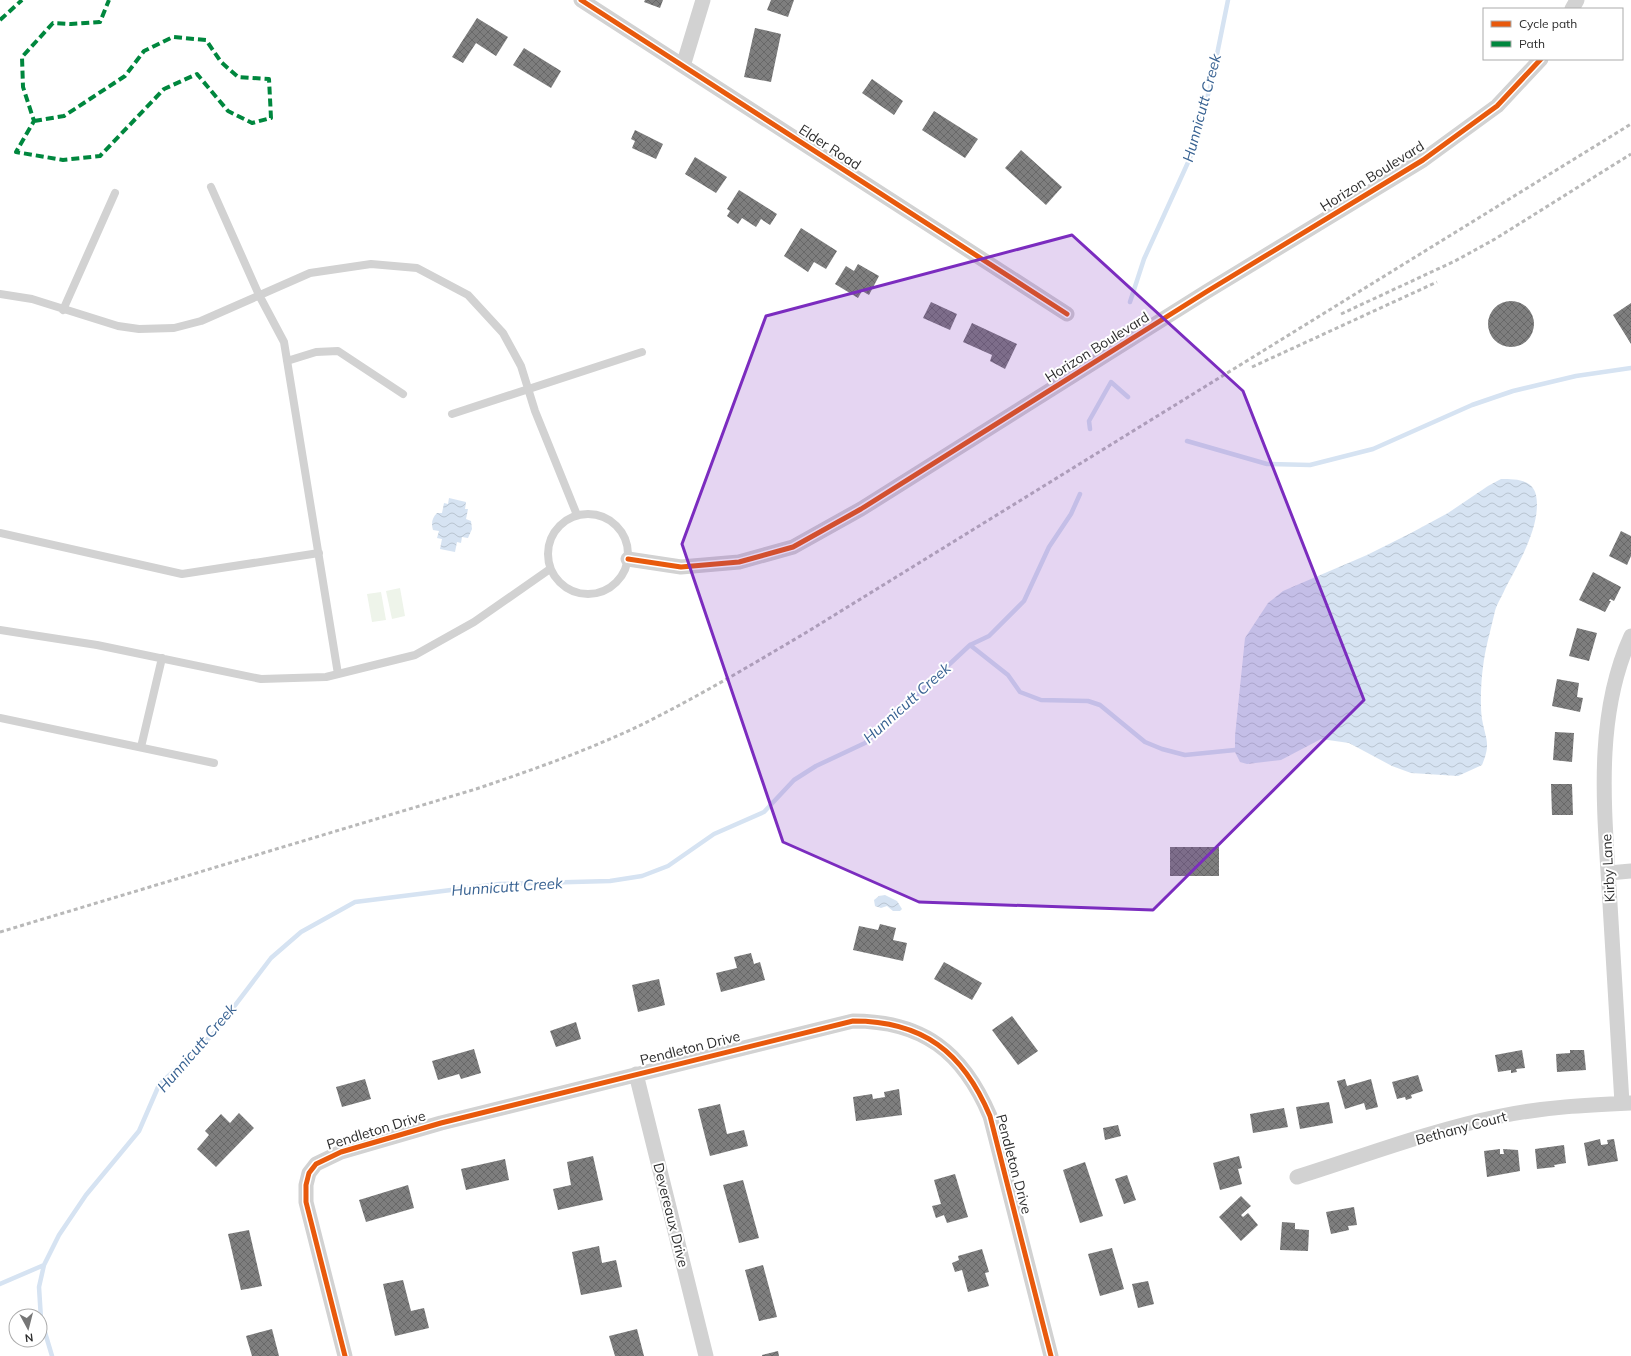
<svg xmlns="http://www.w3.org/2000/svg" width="1631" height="1356" font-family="Mulish,sans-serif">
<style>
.park{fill:#eef4ea}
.water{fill:url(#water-waves)}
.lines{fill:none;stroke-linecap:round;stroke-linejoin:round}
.stream{stroke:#d6e3f2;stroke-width:4.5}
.building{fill:url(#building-cross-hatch)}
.service{stroke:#d2d2d2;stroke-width:8}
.minor{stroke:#d2d2d2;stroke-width:15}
.rail{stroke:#b9b9b9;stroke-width:3;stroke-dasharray:4 3;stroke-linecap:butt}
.quiet{stroke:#00873e;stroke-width:4;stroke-dasharray:8 4;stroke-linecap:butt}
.cycleway-casing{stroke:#fff;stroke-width:8}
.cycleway{stroke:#e8590c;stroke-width:5}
.marked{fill:#7b2cbf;fill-opacity:0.2;stroke:#7b2cbf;stroke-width:3;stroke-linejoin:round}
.labels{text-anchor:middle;stroke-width:4;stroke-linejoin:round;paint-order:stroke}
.street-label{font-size:14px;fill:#2d2d2d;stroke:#fff}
.water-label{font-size:15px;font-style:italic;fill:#386292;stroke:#fff}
</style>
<defs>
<pattern id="water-waves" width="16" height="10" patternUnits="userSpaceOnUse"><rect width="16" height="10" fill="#d6e3f2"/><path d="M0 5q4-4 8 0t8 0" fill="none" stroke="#b8c3d0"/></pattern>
<pattern id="building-cross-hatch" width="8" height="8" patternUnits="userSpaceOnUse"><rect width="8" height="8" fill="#7e7e7e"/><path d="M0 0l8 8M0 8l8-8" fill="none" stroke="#686868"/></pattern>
</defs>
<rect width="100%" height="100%" fill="#fff"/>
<path class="park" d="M 400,588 L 405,616 L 392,619 L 386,591 Z
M 381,592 L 386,620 L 372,622 L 367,594 Z"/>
<path class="water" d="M 1501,479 C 1515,479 1532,479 1536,495 C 1542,525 1518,564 1505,589 C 1502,596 1497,604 1495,611 C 1491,629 1485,649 1483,667 C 1481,681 1480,706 1482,719 C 1486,741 1491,743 1482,765 L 1458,776 L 1411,773 L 1392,766 L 1349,743 L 1321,739 L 1281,760 L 1247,764 L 1240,762 L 1235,752 L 1235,736 L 1245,638 L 1268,603 L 1283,591 L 1367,555 L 1411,533 L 1448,513 L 1488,486 Z
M 449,498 L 466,502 L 465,509 L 468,509 L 466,519 L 471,521 L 472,529 L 468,538 L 462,537 L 461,543 L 457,542 L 455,552 L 440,549 L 442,539 L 437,538 L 439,531 L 433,530 C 431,523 432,518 437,513 L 442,513 L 444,503 L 448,504 Z
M 885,895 L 897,901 L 902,909 L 900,911 L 893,911 L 887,906 L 881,908 L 875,906 L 874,900 L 879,896 Z"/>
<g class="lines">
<path class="stream" d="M 1130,302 L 1144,259 L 1190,158 L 1211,84 L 1228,0
M 1090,429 L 1089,421 L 1111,382 L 1128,397
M 1187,441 L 1267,464 L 1310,465 L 1373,449 L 1472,405 L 1513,391 L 1576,376 L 1631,368
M 970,645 L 1008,675 L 1020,692 L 1041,700 L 1088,701 L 1100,705 L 1145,742 L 1162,749 L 1185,755 L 1235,750
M 0,1284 L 44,1265
M 52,1356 L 41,1319 L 39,1287 L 44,1265 L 59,1235 L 86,1195 L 139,1131 L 159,1085 L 214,1033 L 271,958 L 301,932 L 355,902 L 499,884 L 610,881 L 642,876 L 668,866 L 714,834 L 764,812 L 794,780 L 816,766 L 865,743 L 970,645 L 989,636 L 1024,601 L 1049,547 L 1071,514 L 1080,494"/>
</g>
<path class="building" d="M 645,0 L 663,0 L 660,8 L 644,2 Z
M 771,0 L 794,0 L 788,17 L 767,10 Z
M 477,18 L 508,37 L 496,56 L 476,43 L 463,63 L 452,57 Z
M 755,28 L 781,34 L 771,82 L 744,77 Z
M 524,48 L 561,71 L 551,88 L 513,65 Z
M 872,79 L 903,101 L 894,115 L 862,93 Z
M 934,111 L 978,139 L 965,158 L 922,130 Z
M 635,130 L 663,144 L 656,159 L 632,148 L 635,141 L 631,139 Z
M 1021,150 L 1062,187 L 1046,205 L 1005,168 Z
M 695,157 L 727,177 L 716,193 L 685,174 Z
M 739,190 L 777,214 L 770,225 L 761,219 L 756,227 L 742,218 L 738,224 L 727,216 L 730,211 L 727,209 Z
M 801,228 L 837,251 L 826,269 L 814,262 L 808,272 L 784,256 Z
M 858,264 L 879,276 L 869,295 L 862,291 L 858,298 L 835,284 L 846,266 L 854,271 Z
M1488 324a23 23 0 1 1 46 0a23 23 0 1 1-46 0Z
M 931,302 L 957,314 L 950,330 L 923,318 Z
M 1631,303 L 1631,344 L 1613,315 Z
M 972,323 L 1017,344 L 1005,369 L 990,361 L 992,355 L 963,342 Z
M 1621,531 L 1631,536 L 1631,556 L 1627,565 L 1609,556 Z
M 1593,572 L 1621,587 L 1614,601 L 1610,599 L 1609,601 L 1611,601 L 1605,612 L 1579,600 Z
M 1577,628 L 1597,633 L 1589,661 L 1569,656 Z
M 1557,679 L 1579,683 L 1577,697 L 1583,698 L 1580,712 L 1552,706 Z
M 1555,732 L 1574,733 L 1572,762 L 1553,760 Z
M 1551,784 L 1572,784 L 1573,815 L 1552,815 Z
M 1170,847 L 1219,847 L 1219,876 L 1170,876 Z
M 880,924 L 896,928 L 893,940 L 907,943 L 903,961 L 853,950 L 859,926 L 878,930 Z
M 751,953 L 754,964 L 760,962 L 765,980 L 721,992 L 716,973 L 737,968 L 734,957 Z
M 944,962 L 982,983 L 972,1000 L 934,979 Z
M 659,979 L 665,1005 L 638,1012 L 632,985 Z
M 1012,1016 L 1038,1051 L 1018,1065 L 992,1030 Z
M 576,1022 L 581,1039 L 556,1047 L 550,1031 Z
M 474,1049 L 481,1073 L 461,1079 L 459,1074 L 438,1080 L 432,1061 Z
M 1522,1050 L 1525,1068 L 1516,1069 L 1517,1072 L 1511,1073 L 1511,1070 L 1498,1072 L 1495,1055 Z
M 1570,1050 L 1584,1050 L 1586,1070 L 1557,1072 L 1556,1054 L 1570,1053 Z
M 1418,1075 L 1423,1091 L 1411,1095 L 1412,1098 L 1406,1100 L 1405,1097 L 1397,1099 L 1392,1082 Z
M 365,1079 L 371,1099 L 342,1107 L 336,1087 Z
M 1345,1079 L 1347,1086 L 1371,1079 L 1378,1107 L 1366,1110 L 1364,1103 L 1345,1109 L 1337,1081 Z
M 899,1089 L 902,1115 L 856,1121 L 853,1097 L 872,1094 L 873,1099 L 885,1097 L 884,1092 Z
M 1329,1102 L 1333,1123 L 1300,1129 L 1296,1107 Z
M 720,1104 L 727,1134 L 744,1130 L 748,1146 L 710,1156 L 698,1109 Z
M 1284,1108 L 1288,1127 L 1253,1133 L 1250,1114 Z
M 239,1113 L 254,1128 L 216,1167 L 197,1149 L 209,1135 L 205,1131 L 221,1114 L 230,1123 Z
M 1118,1125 L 1121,1136 L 1105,1140 L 1103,1128 Z
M 1600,1139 L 1601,1145 L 1608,1144 L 1607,1140 L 1614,1139 L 1618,1161 L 1588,1166 L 1584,1143 Z
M 1564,1145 L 1566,1163 L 1554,1165 L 1555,1167 L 1537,1169 L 1535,1149 Z
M 1500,1149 L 1500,1154 L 1504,1154 L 1503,1149 L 1518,1150 L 1520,1171 L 1487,1177 L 1484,1151 Z
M 593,1156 L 603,1200 L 558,1210 L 553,1189 L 571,1185 L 567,1162 Z
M 1239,1156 L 1242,1168 L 1238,1169 L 1242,1184 L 1220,1190 L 1213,1163 Z
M 505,1159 L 509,1180 L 466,1190 L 461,1169 Z
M 1085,1162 L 1103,1216 L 1080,1223 L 1063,1170 Z
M 955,1174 L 968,1217 L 947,1223 L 944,1215 L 936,1218 L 932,1206 L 941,1204 L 934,1180 Z
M 1127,1175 L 1136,1200 L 1124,1204 L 1115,1179 Z
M 743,1180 L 759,1238 L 739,1243 L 723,1185 Z
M 408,1185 L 414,1208 L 366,1222 L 359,1200 Z
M 1241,1196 L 1251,1206 L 1241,1215 L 1243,1217 L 1248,1213 L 1258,1225 L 1241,1241 L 1219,1217 Z
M 1354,1207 L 1357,1225 L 1348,1226 L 1349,1230 L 1331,1234 L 1326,1212 Z
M 1282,1222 L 1295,1223 L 1295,1229 L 1309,1230 L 1308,1251 L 1280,1250 Z
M 249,1230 L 262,1286 L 241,1290 L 228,1234 Z
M 599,1246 L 602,1263 L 616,1260 L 622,1287 L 581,1295 L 572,1252 Z
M 1112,1248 L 1124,1289 L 1100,1296 L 1088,1254 Z
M 982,1249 L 989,1272 L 985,1273 L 989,1286 L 968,1292 L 962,1270 L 955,1272 L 952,1263 L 959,1260 L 958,1256 Z
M 763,1265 L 777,1317 L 759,1321 L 745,1270 Z
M 403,1280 L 411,1311 L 424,1308 L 429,1328 L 395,1336 L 383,1284 Z
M 1148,1281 L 1154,1304 L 1138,1308 L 1132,1284 Z
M 272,1329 L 279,1356 L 252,1356 L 246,1336 Z
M 637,1329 L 644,1356 L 615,1356 L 609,1336 Z
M 778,1351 L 779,1356 L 762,1356 L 762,1355 Z"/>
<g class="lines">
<path class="service" d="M 211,187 L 259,295 L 284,342 L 338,674
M 0,294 L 32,299 L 118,326 L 139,329 L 174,328 L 201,321 L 310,273 L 371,264 L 417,268 L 468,295 L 503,333 L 521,366 L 535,411 L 577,515
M 63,310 L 115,193
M 287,361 L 316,352 L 338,351 L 403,394
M 452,414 L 642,352
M548 554a40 40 0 1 1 80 0a40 40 0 1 1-80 0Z
M 0,533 L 182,574 L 319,553
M 0,630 L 97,645 L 261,679 L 326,677 L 415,655 L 474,622 L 550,569
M 0,718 L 214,763
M 141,747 L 162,658"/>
<path class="minor" d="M 581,0 L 1067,314
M 1572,9 L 1577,0
M 683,66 L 703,0
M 628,559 L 681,567 L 739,562 L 793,547 L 861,509 L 1206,292 L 1423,160 L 1497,106 L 1541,59
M 1609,873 L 1631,871
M 636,1074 L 706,1356
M 1622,1103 C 1618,1037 1614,970 1610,904 C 1605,815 1593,719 1631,636
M 1297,1177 C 1364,1156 1432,1130 1501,1116 C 1544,1107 1587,1105 1631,1103
M 345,1356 L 306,1202 L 306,1185 L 309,1173 L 316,1164 L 341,1152 L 441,1123 L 853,1021 C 923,1021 963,1052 990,1116 L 1051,1356"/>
<path class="rail" d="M 1341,314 L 1455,261 L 1495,239 L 1631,154
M 1252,367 L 1437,282
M 0,932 L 476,789 C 532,770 589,750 643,724 C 699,696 753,664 807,632 L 1631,124"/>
<path class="quiet" d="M 0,20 L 22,0
M 34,121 L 64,116 L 125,76 L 144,51 L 173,37 L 206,40 L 221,62 L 238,77 L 269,79 L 271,118 L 252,123 L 228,111 L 197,74 L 164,89 L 100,156 L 63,160 L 16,152 L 34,121 L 23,87 L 22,57 L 53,23 L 71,24 L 100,22 L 109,0"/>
<g class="cycleway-casing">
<path id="cycleway" d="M 581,0 L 1067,314
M 628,559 L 681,567 L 739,562 L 793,547 L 861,509 L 1206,292 L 1423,160 L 1497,106 L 1541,59
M 345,1356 L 306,1202 L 306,1185 L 309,1173 L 316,1164 L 341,1152 L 441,1123 L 853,1021 C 923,1021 963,1052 990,1116 L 1051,1356"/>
</g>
<use href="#cycleway" class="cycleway"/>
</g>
<path class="marked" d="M 1072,235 L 1243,391 L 1364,700 L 1153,910 L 919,902 L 783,842 L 682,544 L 766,316 Z"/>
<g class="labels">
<g class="street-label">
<text transform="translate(830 147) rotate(33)" y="5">Elder Road</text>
<text transform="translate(1372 176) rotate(-32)" y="5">Horizon Boulevard</text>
<text transform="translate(1097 347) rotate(-32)" y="5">Horizon Boulevard</text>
<text transform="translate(1608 868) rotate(-93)" y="5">Kirby Lane</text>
<text transform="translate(690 1048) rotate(-14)" y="5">Pendleton Drive</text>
<text transform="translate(1461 1128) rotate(-15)" y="5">Bethany Court</text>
<text transform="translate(376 1130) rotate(-17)" y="5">Pendleton Drive</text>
<text transform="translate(1014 1164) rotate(75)" y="5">Pendleton Drive</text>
<text transform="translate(671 1215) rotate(76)" y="5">Devereaux Drive</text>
</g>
<g class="water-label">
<text transform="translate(1202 108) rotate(-75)" y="5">Hunnicutt Creek</text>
<text transform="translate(907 703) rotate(-42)" y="5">Hunnicutt Creek</text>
<text transform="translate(507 887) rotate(-4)" y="5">Hunnicutt Creek</text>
<text transform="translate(197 1048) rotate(-49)" y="5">Hunnicutt Creek</text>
</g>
</g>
<rect x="1483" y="8" width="140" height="52" fill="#ffffff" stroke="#ababab"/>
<rect x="1491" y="21" width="20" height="6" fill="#e8590c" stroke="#ababab"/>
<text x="1519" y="28" font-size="12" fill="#2d2d2d">Cycle path</text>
<rect x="1491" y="41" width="20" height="6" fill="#00873e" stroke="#ababab"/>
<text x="1519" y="48" font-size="12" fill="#2d2d2d">Path</text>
<g transform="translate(28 1328) rotate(173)"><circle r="19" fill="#ffffff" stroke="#ababab"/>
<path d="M0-3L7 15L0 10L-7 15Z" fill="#767676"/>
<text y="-6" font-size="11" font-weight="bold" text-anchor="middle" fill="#2d2d2d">N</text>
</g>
</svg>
